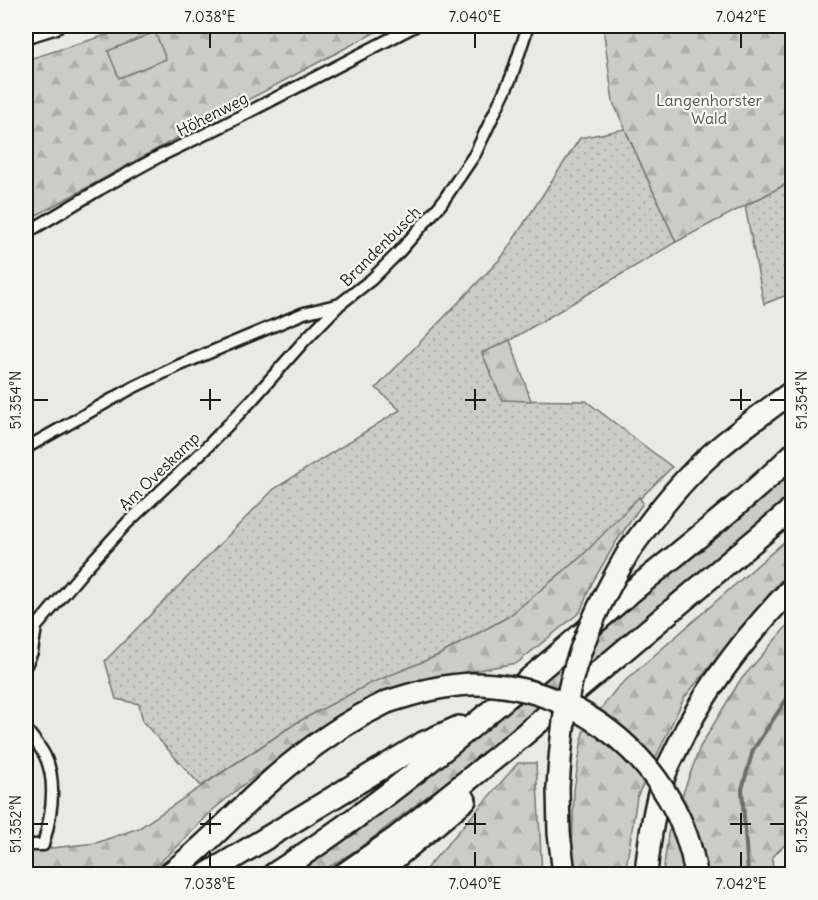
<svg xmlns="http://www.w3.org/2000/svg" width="818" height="900" font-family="Delius,sans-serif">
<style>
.grass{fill:url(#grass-dots);stroke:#747472;stroke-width:1.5}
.forest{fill:url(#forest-firs);stroke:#747472;stroke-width:1.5}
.pitch{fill:#cbcbc7;stroke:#747472;stroke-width:1.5}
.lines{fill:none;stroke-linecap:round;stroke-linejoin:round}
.stream{stroke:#6d6d6c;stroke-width:4}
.street-casing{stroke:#1c1c1c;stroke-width:15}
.secondary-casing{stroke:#1c1c1c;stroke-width:20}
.highway-casing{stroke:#1c1c1c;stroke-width:26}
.street{stroke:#f6f6f2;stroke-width:10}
.secondary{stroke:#f6f6f2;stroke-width:15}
.highway{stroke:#f6f6f2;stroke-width:21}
.highway-bridge-casing{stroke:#1c1c1c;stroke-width:26;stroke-linecap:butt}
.highway-bridge{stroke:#f6f6f2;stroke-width:21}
.ticks{fill:none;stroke:#1c1c1c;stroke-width:2}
.labels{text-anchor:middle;stroke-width:4.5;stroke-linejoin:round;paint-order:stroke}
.park-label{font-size:16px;fill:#51514f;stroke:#f6f6f2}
.street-label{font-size:16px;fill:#1c1c1c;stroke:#f6f6f2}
.neatline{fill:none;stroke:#1c1c1c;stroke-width:2}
.ticks-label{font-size:15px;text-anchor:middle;fill:#1c1c1c}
</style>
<defs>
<pattern id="grass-dots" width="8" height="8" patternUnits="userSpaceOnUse" patternTransform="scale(1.5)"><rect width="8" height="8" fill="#cbcbc7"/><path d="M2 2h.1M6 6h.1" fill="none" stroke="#aeaeaa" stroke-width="1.8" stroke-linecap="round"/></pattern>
<pattern id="forest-firs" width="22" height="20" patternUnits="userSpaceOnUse" patternTransform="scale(1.5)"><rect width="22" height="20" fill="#cbcbc7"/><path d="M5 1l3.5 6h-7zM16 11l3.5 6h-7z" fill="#aeaeaa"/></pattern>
</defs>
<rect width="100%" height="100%" fill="#e9e9e5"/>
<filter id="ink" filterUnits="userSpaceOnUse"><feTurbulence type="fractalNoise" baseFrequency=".0167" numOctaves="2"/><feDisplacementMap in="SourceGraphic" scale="12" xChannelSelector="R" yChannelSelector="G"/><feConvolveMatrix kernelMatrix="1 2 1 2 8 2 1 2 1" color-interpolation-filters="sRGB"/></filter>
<g filter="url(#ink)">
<path class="grass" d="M 625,129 L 676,242 L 510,340 L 482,353 L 503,400 L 586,401 L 672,467 L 582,556 L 508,617 L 439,655 L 298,722 L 201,786 L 143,722 L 139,704 L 116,699 L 105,661 L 274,489 L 400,410 L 376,388 L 502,257 L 580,138 Z
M 792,181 L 792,293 L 764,304 L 745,206 Z"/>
<path class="forest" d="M 135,26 L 387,26 L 208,121 L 26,221 L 26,60 Z
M 603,26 L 792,26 L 792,181 L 676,242 L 613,102 Z
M 510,340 L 531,401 L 502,400 L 482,353 Z
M 792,471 L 792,496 L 521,725 L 358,849 L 318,874 L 291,874 L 351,835 L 618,619 Z
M 639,497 L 643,503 L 616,542 L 592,583 L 580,612 L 517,663 L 444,676 L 391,690 L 327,725 L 243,785 L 213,810 L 176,848 L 146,874 L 26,874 L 26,851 L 96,843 L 139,828 L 298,722 L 369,684 L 439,655 L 508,617 L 582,556 Z
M 792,535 L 792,569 L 780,581 L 684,698 L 637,797 L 625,874 L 576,874 L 572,853 L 574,790 L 583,732 L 617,688 Z
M 792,620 L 792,838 L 772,857 L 773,874 L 704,874 L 702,855 L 682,863 L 683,874 L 663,874 L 668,834 L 700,747 L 739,682 Z
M 518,763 L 536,763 L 542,874 L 419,874 L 425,870 Z"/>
<path class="pitch" d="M 155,32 L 166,59 L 119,78 L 108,51 Z"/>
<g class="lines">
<path class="stream" d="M 748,874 L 742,789 L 753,750 L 792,691"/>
<g class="street-casing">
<path id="street" d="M 26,233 L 100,189 L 158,157 L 218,128 L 415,26
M 26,448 L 132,388 L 180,365 L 304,313 L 340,304 L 372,279 L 399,252 L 441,204 L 475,154 L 511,78 L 528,26
M 26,635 L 36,627 L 85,569 L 127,523 L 203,451 L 252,400 L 304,341 L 339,305
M 26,665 L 32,652 L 36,627
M 26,729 C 32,738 40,746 45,756 C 58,783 51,818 43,845 L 26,845"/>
</g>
<g class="secondary-casing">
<path id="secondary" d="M 26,35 L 55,26"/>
</g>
<g class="highway-casing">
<path id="highway" d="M 629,551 C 652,519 676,487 705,460 C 732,435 763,413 792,392
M 558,788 L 559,833 L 564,874
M 169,874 C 203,849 232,816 263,788 C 301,753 341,724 387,702
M 207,874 L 423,743 L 459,727
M 274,874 C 397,795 508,697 619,602 C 677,553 738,508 792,455
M 344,874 L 397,837 L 514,743 L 792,509
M 376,874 L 465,800
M 646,874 C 649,843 653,810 663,780 C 666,768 673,757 678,746 C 706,686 747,635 792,588"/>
</g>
<use href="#street" class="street"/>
<use href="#secondary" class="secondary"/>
<use href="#highway" class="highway"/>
<g class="highway-bridge-casing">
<path id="highway-bridge" d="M 387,702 C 415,693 442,685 472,684 C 581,683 679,767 696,874
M 558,788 C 560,754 563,715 571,682 C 583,635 605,593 629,551"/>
</g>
<use href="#highway-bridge" class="highway-bridge"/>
</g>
</g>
<path class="ticks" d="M 210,33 L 210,48M 475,33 L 475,48M 741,33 L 741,48M 210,389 L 210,410M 475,389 L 475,410M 741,389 L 741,410M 33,400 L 48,400M 200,400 L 221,400M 465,400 L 486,400M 730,400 L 751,400M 770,400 L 785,400M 210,813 L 210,834M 475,813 L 475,834M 741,813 L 741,834M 33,824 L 48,824M 200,824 L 221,824M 465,824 L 486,824M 730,824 L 751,824M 770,824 L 785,824M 210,852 L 210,867M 475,852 L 475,867M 741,852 L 741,867"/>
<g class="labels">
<g class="park-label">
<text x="709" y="106">Langenhorster<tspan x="709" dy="18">Wald</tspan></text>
</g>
<g class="street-label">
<text transform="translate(212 114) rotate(-27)" y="6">Höhenweg</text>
<text transform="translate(380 246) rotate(-45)" y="6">Brandenbusch</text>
<text transform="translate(159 471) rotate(-44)" y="6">Am Oveskamp</text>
</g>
</g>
<rect width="818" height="900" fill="none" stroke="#f6f6f2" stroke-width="66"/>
<rect x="33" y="33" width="752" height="834" class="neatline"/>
<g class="ticks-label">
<text x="210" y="22">7.038°E</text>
<text x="475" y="22">7.040°E</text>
<text x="741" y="22">7.042°E</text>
<text transform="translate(16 400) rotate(-90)" y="5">51.354°N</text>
<text transform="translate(802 400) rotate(-90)" y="5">51.354°N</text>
<text transform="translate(16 824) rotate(-90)" y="5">51.352°N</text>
<text transform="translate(802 824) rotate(-90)" y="5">51.352°N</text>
<text x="210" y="889">7.038°E</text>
<text x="475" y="889">7.040°E</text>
<text x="741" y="889">7.042°E</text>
</g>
</svg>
